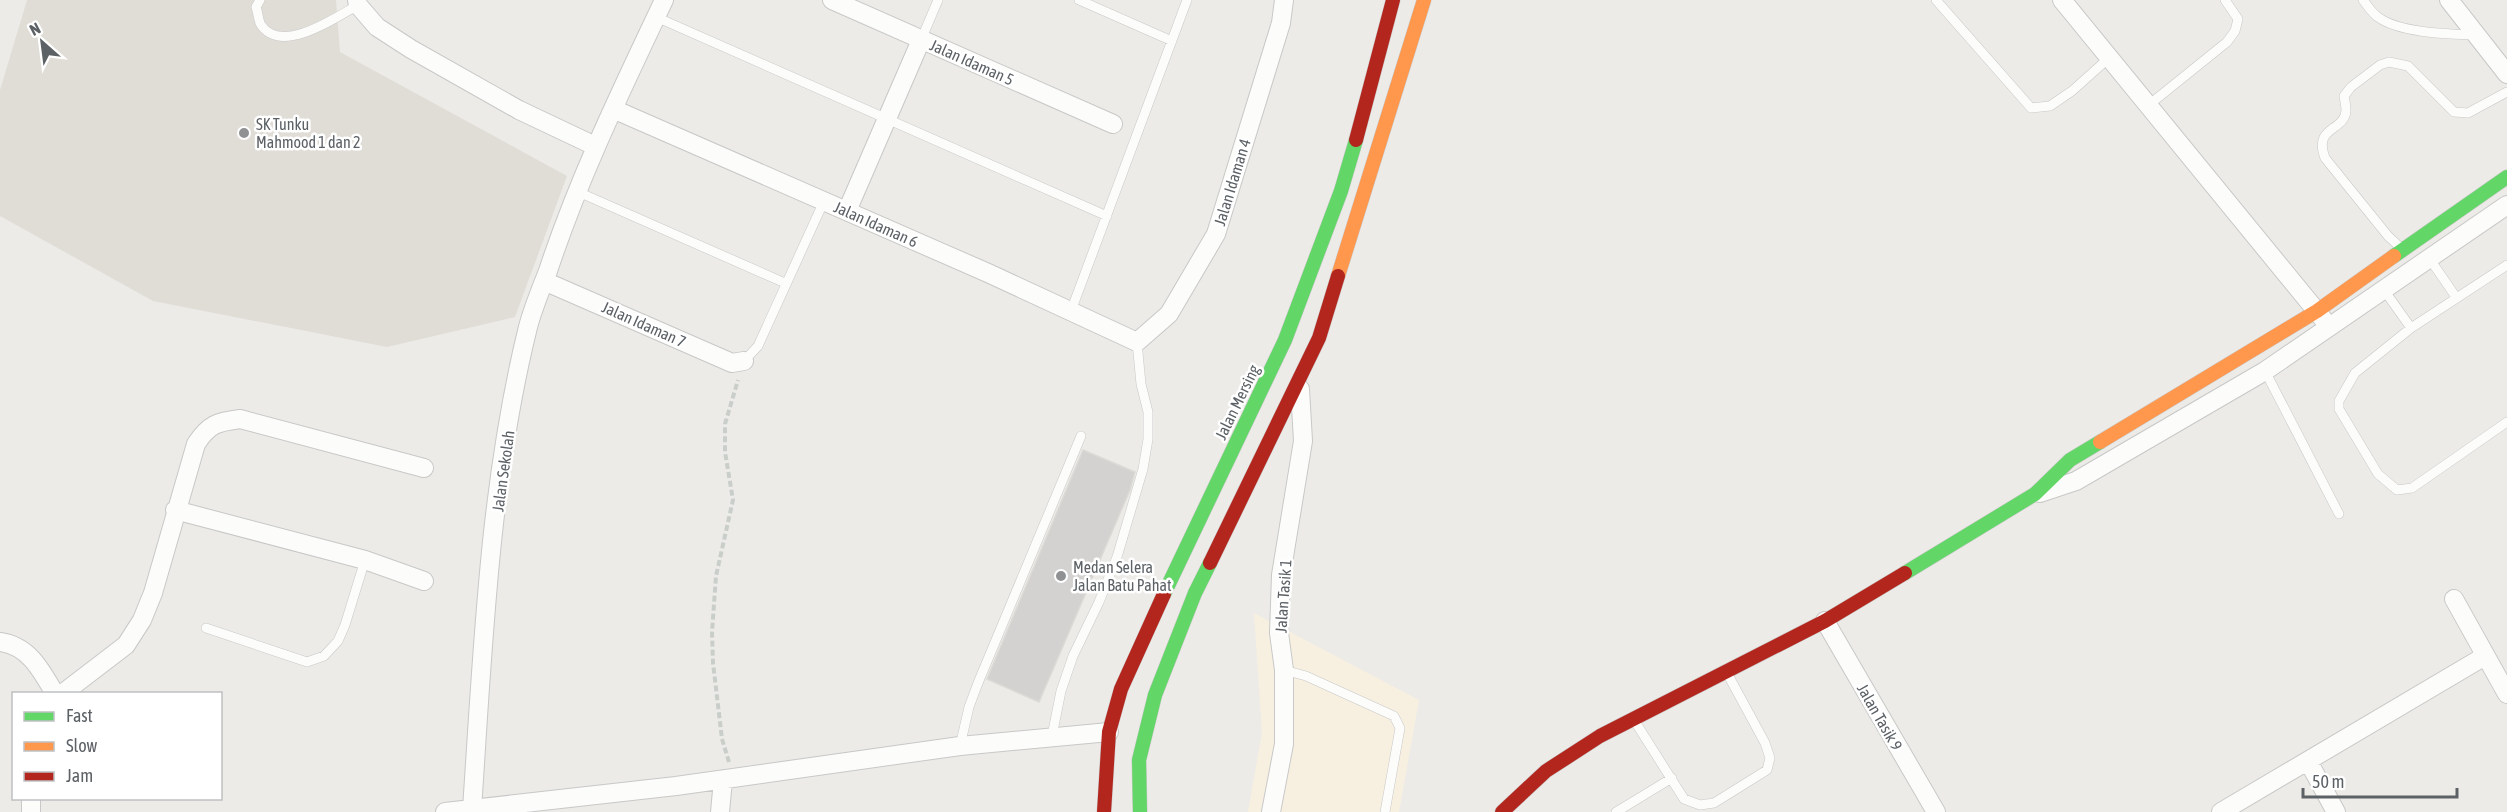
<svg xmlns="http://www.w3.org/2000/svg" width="2507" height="812" font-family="'Asap Condensed',sans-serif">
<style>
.commercial{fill:#f7f0e0}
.education{fill:#e0ddd7}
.building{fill:#d4d2d0;stroke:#dcdad6;stroke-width:1.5}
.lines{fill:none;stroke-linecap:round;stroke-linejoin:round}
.lane-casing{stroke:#c8c8c8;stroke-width:10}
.street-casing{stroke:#c8c8c8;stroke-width:20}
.fast-casing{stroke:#c9c9c9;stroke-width:15}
.slow-casing{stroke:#c9c9c9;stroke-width:15}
.jam-casing{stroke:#c9c9c9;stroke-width:15}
.path{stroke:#c9ceca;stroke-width:4;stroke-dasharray:6 3;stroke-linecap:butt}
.lane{stroke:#fcfcfb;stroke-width:9}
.street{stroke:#fcfcfb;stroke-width:18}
.fast{stroke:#63d668;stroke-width:14}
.slow{stroke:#ff974d;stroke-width:14}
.jam{stroke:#b3261e;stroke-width:14}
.poi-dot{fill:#8f9193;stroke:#fff;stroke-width:2}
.labels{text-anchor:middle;stroke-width:5;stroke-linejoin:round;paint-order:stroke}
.street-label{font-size:16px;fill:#5c6166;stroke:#fff}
.poi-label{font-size:16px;fill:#5c6166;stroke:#fff;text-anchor:start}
</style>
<rect width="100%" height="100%" fill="#edebe7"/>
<path class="commercial" d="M 1254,613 L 1419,700 L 1399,812 L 1248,812 L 1262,733 Z"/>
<path class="education" d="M 27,0 L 336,0 L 340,52 L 567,176 L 515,317 L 387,347 L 153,301 L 0,216 L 0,90 Z"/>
<path class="building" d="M 1083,450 L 1135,472 L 1130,490 L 1039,702 L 987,679 Z"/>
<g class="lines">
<g class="lane-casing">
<path id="lane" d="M 260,0 L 256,7 C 258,12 258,20 261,25 C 282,55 335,18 358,5
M 1079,0 L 1172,41
M 1936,0 L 2031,108 L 2050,106 L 2072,91 L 2110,57
M 2363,0 C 2367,5 2372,13 2378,17 C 2399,33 2449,34 2474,35
M 656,17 L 1107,216
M 921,40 L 938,0
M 2150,104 L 2227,42 L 2235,31 L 2238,19 L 2225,0
M 576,191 L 785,283
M 2401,248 L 2388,236 L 2325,158 C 2313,126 2344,132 2346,111 C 2346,106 2345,101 2344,96 L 2351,87 L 2380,65 L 2389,62 L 2408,66 L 2454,112 L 2468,113 L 2507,92
M 2429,258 L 2456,297
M 2507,265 L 2411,328 L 2355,373 L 2339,401 L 2339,409 L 2378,474 L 2397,490 L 2412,488 L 2507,422
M 2384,290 L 2411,328
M 1071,311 L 1187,0
M 744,361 L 758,346 L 824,201
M 2265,371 L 2339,514
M 206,628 L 307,662 L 324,656 L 338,641 L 345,625 L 365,560
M 1284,670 L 1306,676 L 1394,716 L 1400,728 L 1385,812
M 1634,720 L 1684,799 L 1700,805 L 1714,803 L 1767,770 L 1770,758 L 1765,743 L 1727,673
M 1052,736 L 1061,691 L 1073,656 L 1099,602 L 1117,557 L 1143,469 L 1148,439 L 1148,412 L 1141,384 L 1137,342
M 960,746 L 969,707 L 978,683 L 1081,436
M 1616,812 L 1672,778"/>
</g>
<g class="street-casing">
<path id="street" d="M 357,0 L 358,5 L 377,27 L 411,49 L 519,110 L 595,146
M 832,0 L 1113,124
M 2062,0 L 2323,319
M 2449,0 L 2507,74
M 613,109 L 988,273 L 1137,342 L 1169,314 L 1216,234 L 1281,23 L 1284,0
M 847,211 L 921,40
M 544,281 L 732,363 L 744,361
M 2040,493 L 2076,481 L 2265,371 L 2507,205
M 175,510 L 365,560 L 424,581
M 2454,599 L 2507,694
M 1825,621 L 1936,812
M 0,642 C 29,646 41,670 55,694
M 62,694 L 126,645 L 142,620 L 153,593 L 196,444 C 209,424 217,422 240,419 L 424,468
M 2308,761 L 2336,812
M 31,798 L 31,812
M 472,809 C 483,648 489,484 528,327 C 533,308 541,289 548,271 C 579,177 622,89 664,0
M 445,812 L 676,786 L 960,746 L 1109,732
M 720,812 L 723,780
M 1271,812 L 1284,744 L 1284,670 L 1279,633 L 1281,575 L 1303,441 L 1300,389
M 2221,812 L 2485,656"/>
</g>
<g class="fast-casing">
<path id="fast" d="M 2394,256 L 2507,177
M 1905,573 L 2035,494 L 2070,460 L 2100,442
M 1164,594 L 1285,340 L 1341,191 L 1356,140
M 1140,812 L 1139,760 L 1155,695 L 1195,593 L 1210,563"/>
</g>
<g class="slow-casing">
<path id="slow" d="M 1338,276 L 1424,0
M 2100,442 L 2317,311 L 2394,256"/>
</g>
<g class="jam-casing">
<path id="jam" d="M 1356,140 L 1393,0
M 1210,563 L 1319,338 L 1338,276
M 1104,812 L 1109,732 L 1121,689 L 1164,594
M 1502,812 L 1546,771 L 1600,736 L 1825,621 L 1905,573"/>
</g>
<path class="path" d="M 729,762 L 722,739 L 713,663 L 712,632 L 716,576 L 733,500 L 725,452 L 725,424 L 738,380"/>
<use href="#lane" class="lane"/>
<use href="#street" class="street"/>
<use href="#fast" class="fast"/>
<use href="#slow" class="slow"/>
<use href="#jam" class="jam"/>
</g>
<g class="poi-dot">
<circle cx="244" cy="133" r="6"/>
<circle cx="1061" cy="576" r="6"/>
</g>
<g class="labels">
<g class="street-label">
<text transform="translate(972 62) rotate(24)" y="6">Jalan Idaman 5</text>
<text transform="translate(1232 182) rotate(-73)" y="6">Jalan Idaman 4</text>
<text transform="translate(876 224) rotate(24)" y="6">Jalan Idaman 6</text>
<text transform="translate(644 324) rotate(24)" y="6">Jalan Idaman 7</text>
<text transform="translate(1237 402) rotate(-64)" y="6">Jalan Mersing</text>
<text transform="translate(503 471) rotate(-82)" y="6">Jalan Sekolah</text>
<text transform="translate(1283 596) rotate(-86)" y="6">Jalan Tasik 1</text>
<text transform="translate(1880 717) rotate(60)" y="6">Jalan Tasik 9</text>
</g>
<g class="poi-label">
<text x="256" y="130">SK Tunku<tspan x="256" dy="18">Mahmood 1 dan 2</tspan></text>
<text x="1073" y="573">Medan Selera<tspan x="1073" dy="18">Jalan Batu Pahat</tspan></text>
</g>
</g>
<rect x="12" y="692" width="210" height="108" fill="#ffffff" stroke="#bec0c2" stroke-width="1.5"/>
<rect x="24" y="712" width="30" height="9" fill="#63d668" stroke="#bec0c2" stroke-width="1.5"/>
<text x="66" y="722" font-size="18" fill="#5c6166">Fast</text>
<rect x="24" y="742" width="30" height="9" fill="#ff974d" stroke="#bec0c2" stroke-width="1.5"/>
<text x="66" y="752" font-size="18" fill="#5c6166">Slow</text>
<rect x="24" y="772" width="30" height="9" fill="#b3261e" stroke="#bec0c2" stroke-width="1.5"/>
<text x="66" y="782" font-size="18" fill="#5c6166">Jam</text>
<g transform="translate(42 42) rotate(332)" stroke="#ffffff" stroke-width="4.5" paint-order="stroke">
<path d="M0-4.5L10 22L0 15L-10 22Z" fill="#5c6166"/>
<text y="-9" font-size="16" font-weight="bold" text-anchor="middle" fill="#5c6166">N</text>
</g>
<path d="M2303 788v9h154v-9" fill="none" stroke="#5c6166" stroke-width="3"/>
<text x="2312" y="788" font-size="18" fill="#5c6166" stroke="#ffffff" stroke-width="4.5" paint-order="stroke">50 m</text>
</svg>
